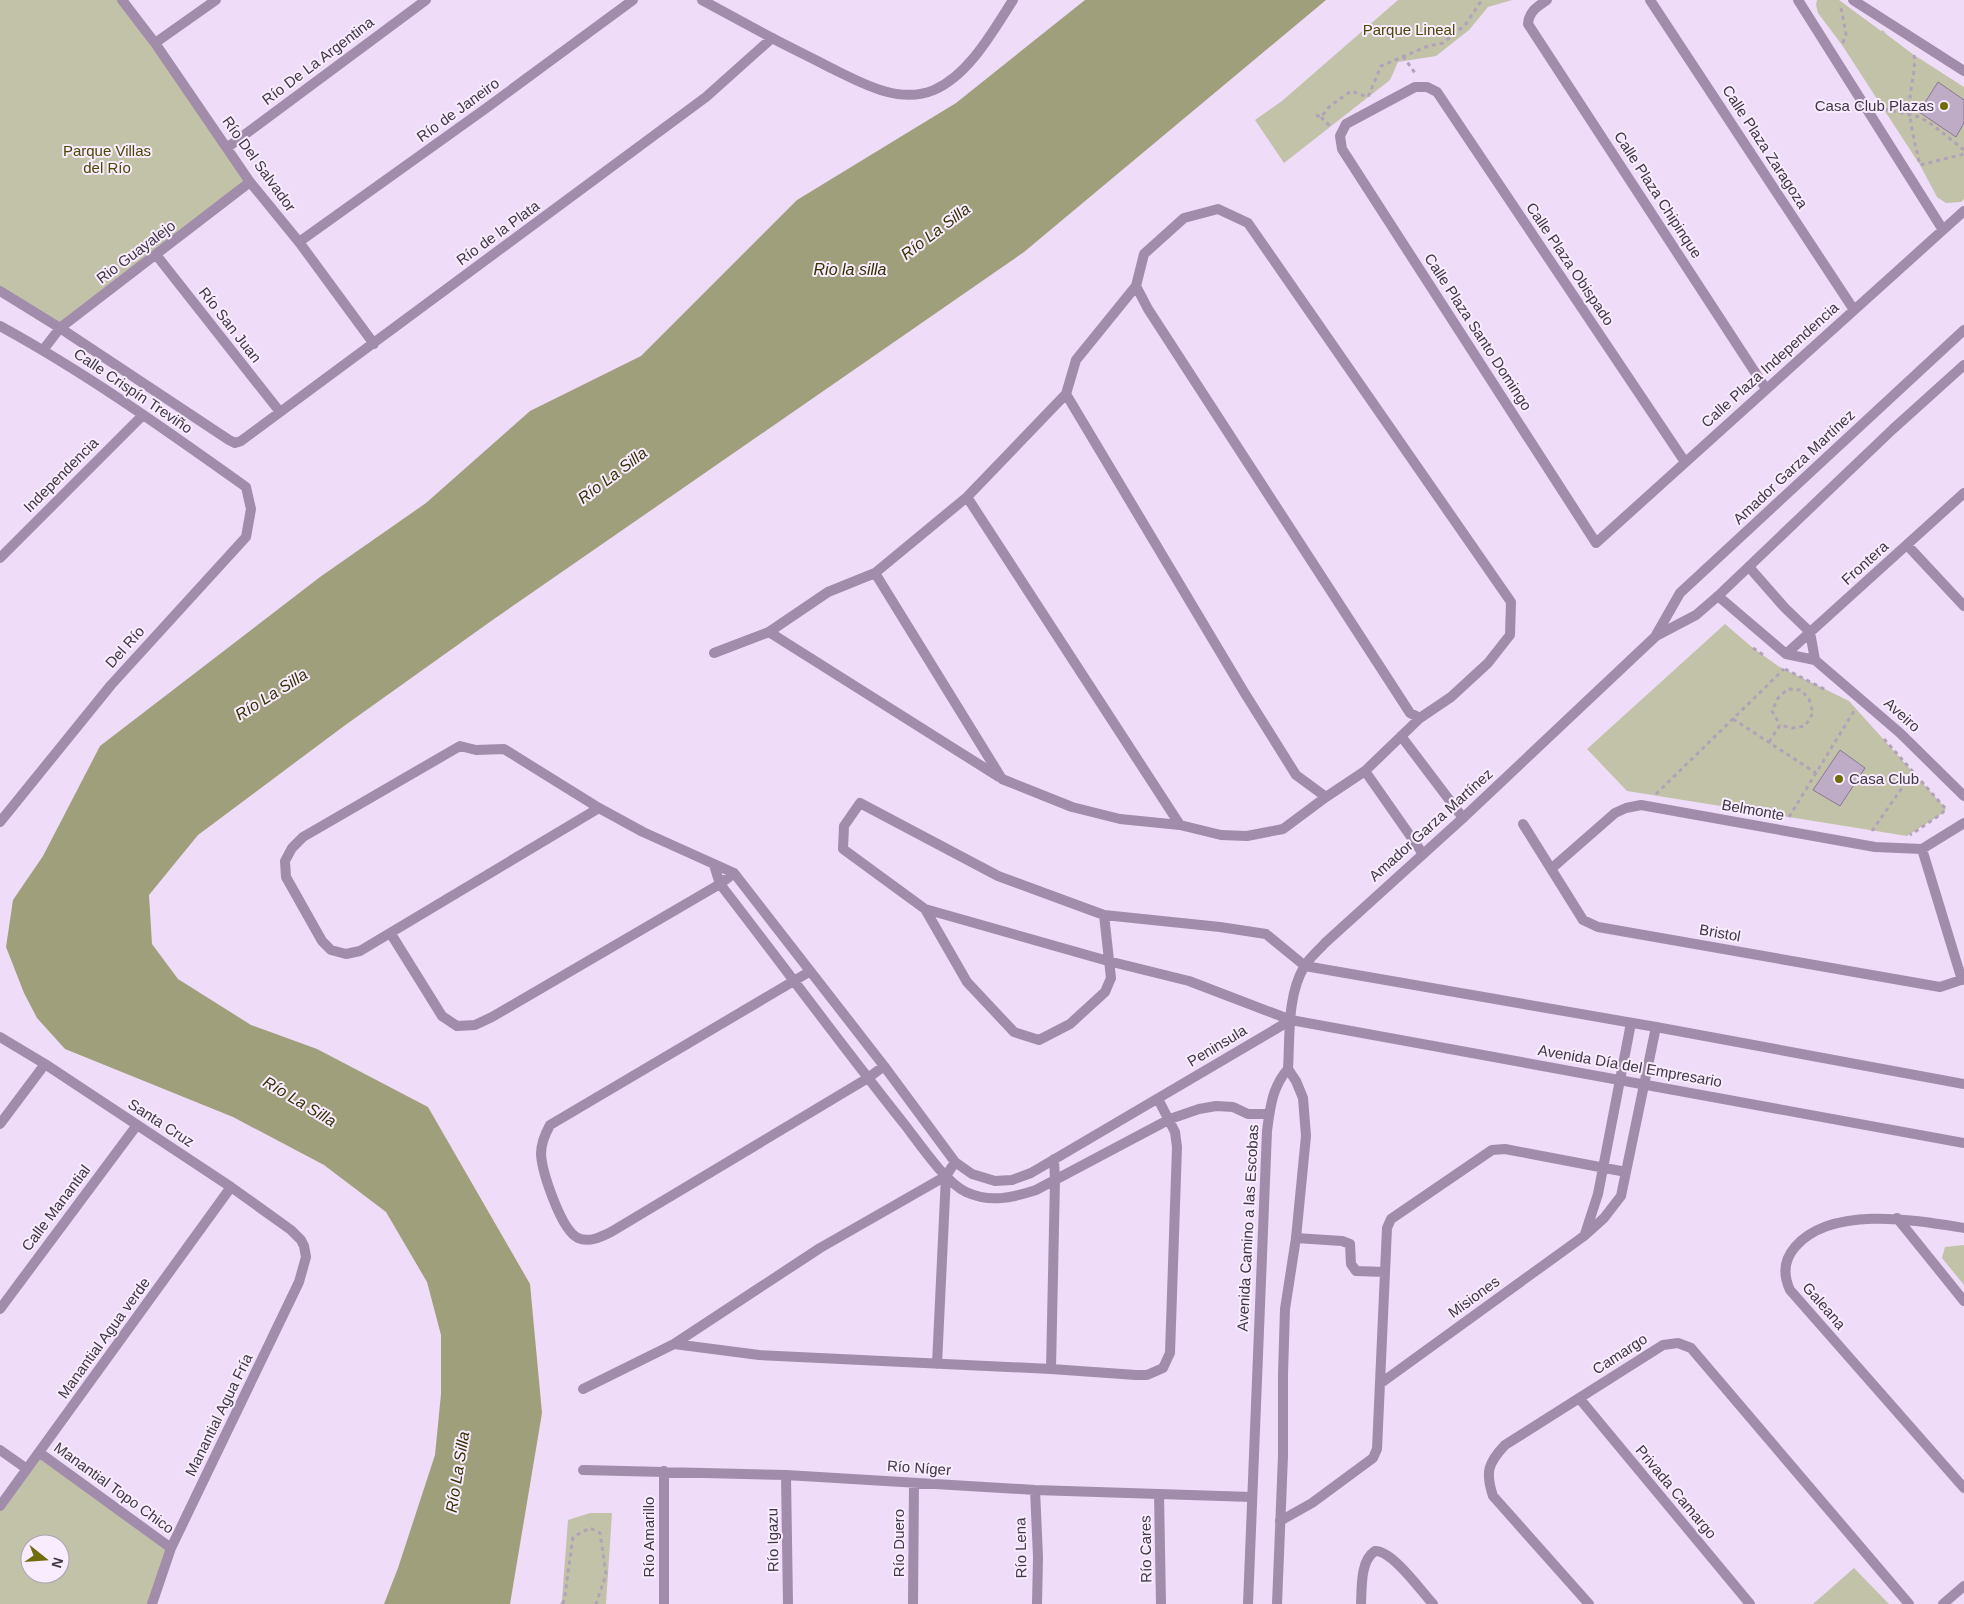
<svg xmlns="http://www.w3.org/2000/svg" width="1964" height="1604" font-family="Helvetica,sans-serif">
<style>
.green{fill:#c2c2a8;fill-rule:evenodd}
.water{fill:#a09f7b}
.building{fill:#beacc7;stroke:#897791}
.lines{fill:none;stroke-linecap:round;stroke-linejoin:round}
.path{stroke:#b1a2b9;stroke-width:3;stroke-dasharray:4 4;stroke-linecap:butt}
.service{stroke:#a18cab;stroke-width:10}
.minor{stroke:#a18cab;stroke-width:10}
.tertiary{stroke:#a18cab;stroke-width:10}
.poi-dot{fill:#716c0a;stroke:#f8ecfe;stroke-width:2}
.labels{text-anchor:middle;stroke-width:4;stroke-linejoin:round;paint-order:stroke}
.park-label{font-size:15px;fill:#4b4804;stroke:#f8ecfe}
.street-label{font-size:15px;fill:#3f3743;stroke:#f8ecfe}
.poi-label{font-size:15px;fill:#3f3743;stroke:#f8ecfe;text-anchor:end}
.water-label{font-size:16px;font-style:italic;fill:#343101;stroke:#f8ecfe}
</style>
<rect width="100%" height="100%" fill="#efdcf9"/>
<path class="green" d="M 0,0 L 122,0 L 250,182 L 60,328 L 0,292 Z
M 1398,0 L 1512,0 L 1488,7 L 1469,30 L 1436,56 L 1398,62 L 1390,80 L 1284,163 L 1255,120 L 1282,101 Z
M 1817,0 L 1839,0 L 1881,31 L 1883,30 L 1886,34 L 1914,55 L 1964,87 L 1964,199 L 1961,202 L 1946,203 L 1937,197 L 1920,165 L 1842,45 L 1818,13 L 1816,5 Z
M 1725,624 L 1753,648 L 1778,666 L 1849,701 L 1946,809 L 1940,815 L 1907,836 L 1627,791 L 1587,749 Z
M 1964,1245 L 1964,1285 L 1942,1258 L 1945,1247 Z
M 40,1453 L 171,1548 L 152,1604 L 0,1604 L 0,1507 ZM 30,1544 L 60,1544 L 60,1574 L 30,1574 Z
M 590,1513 L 612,1513 L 606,1604 L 560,1604 L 562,1600 L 568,1520 Z
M 1854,1568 L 1889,1604 L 1813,1604 Z"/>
<path class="water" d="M 1085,0 L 1326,0 L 1024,252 L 494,619 L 344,726 L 198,835 L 149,895 L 152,944 L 178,979 L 251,1025 L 317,1049 L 428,1107 L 530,1284 L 542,1413 L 510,1604 L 384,1604 L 398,1568 L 435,1455 L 441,1394 L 441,1335 L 427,1282 L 386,1212 L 324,1165 L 233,1117 L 65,1049 L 37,1018 L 24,993 L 6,947 L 13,900 L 43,856 L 100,746 L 320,577 L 426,503 L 530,411 L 641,356 L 797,200 L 956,103 Z"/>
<path class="building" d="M 1938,82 L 1964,100 L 1964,123 L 1956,137 L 1919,112 Z
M 1840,750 L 1865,768 L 1840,806 L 1813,790 Z"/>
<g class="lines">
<path class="path" d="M 1841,8 L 1846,34 L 1842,45
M 1914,55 C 1916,71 1911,83 1910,98 C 1908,120 1915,143 1920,165 L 1964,154
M 1403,56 L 1415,73
M 1884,109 L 1920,117 L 1934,126 L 1964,150
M 1316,115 L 1321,117 L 1330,106 L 1351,91 L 1368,97 L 1381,66 L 1428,46 L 1443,43 L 1465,25 L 1482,0
M 1321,117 L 1331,127
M 1753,648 L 1765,656
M 1785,669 L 1826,690
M 1733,719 L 1816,773
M 1884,739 L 1946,809 L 1940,815 L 1910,835
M 1769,742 L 1780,725 L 1793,728 L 1805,726 L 1813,713 L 1809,699 L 1801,690 L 1788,689 L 1778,698 L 1772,711 L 1780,725
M 1656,794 L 1784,669
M 1789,817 L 1854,711
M 1872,831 L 1913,772
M 563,1604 L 565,1595 L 573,1537 L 590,1528 L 600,1533 L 606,1574 L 596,1604"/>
<path class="service" d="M 772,38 C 791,48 810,57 829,67 C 860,82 898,105 934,90 C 969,75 993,31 1013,0"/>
<path class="minor" d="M 122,0 L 155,43 L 250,182 L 299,242 L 374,344
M 1547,0 C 1537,7 1529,11 1528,24 L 1766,389
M 1650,0 L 1854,310
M 1798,0 L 1943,230
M 1853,0 L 1964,71
M 155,43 L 216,0
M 228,147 L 426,0
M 299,242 L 485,109 L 633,0
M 157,256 L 280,412
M 0,291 L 60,328 L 229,440 L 235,443 L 241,441 L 706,97 L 772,38 L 702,0
M 0,326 C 86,373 166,430 246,487 L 251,509 L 246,537 L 111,685 L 0,822
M 43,350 L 60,328 L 250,182
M 1066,394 L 1244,692 L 1296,775 L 1326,797 L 1365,771 L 1420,718 L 1451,697 L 1488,663 L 1510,635 L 1511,602 L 1248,223 L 1218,209 L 1184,218 L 1144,254 L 1136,286 L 1148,309 L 1410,713 L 1420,718
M 1685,462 L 1437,92 L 1427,87 L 1415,87 L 1346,124 L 1340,136 L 1342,149 L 1596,543 L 1964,211
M 967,497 L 1180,825 L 1221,835 L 1247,836 L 1283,829 L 1326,797
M 1907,545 L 1964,606
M 0,558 L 143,415
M 1749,567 L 1785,608 L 1810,632 L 1815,660
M 875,573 L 1002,779 L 1072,807 L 1120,819 L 1180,825
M 1718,596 L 1786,654 L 1815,660 L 1900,733 L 1964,796
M 769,632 L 999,777
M 714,653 L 769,632 L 828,592 L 875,573 L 967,497 L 1066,394 L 1076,360 L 1136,286
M 1786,654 L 1964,493
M 1401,736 L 1463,818
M 1365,771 L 1423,854
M 599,808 L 360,951 L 346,954 L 331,950 L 322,941 L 286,877 L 285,861 L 292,848 L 303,837 L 460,746 L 476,750 L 504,749 L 599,808 L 643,832 L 734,873 L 884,1066 L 955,1162 L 972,1174 L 995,1181 L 1012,1180 L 1031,1173 L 1291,1020
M 1523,824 L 1583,920 L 1598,927 L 1940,987 L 1964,979
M 1922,849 L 1962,980
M 714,865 L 720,884 C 782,964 842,1046 905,1125 C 919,1143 945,1182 966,1192 C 990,1203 1012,1198 1036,1190 L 1170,1119 L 1199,1109 L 1216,1106 L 1233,1107 L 1248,1114 L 1269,1114
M 1551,869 L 1615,813 L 1626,808 L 1641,805 L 1875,847 L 1922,849 L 1964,823
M 925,909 L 967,982 L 1014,1032 L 1039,1040 L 1070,1024 L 1105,992 L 1111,978 L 1104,915
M 391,934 L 442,1016 L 457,1026 L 475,1025 L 492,1017 L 720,884 L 734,873
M 809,972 L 550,1125 C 545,1134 541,1143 541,1154 C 542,1172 561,1230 578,1238 C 589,1243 601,1237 611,1232 L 868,1078 L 884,1066
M 1291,1020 L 1189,981 L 1108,961 L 925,909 L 843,849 L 844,826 L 860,803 L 998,876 L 1104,915 L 1220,927 L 1266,934 L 1305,966
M 0,1037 L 45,1064 L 231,1187 L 291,1230 L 301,1240 L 304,1246 L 306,1257 L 299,1282 L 171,1548 L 152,1604
M 0,1124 L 45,1064
M 1897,1218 L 1964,1301
M 1964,1228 C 1915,1220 1831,1205 1795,1247 C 1783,1261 1783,1275 1790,1290 L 1964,1488
M 1585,1234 L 1598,1194 L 1631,1023
M 1296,1238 L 1342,1241 L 1350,1244 L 1351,1264 L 1356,1271 L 1385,1272
M 0,1309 L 137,1125
M 674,1344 L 759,1355 L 1051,1369 L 1136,1375 L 1147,1375 L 1163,1368 L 1170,1353 L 1177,1147 L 1175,1132 L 1158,1099
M 937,1364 L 946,1176
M 1051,1369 L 1055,1180 L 1054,1159
M 1381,1383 L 1584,1236 L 1604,1218 L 1621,1196 L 1656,1027
M 583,1389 L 674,1344 L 820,1248 L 946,1176 L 955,1162
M 1579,1398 L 1750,1604
M 0,1450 L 27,1469
M 40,1453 L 171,1548
M 583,1470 L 786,1475 L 1035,1490 L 1252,1497
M 786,1475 L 788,1604
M 1035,1490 L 1038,1557 L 1037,1604
M 1159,1494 L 1161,1604
M 0,1506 L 231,1187
M 1280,1521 L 1312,1503 L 1373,1458 L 1377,1449 L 1387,1228 L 1391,1219 L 1492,1150 L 1505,1149 L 1626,1172
M 664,1604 L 664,1471
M 913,1604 L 914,1483
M 1361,1604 C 1362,1587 1360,1561 1375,1551 C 1392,1550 1421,1591 1433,1604
M 1589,1604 L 1493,1496 C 1485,1472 1488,1463 1505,1445 L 1663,1345 L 1678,1343 L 1691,1348 L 1909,1604
M 1943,1604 L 1964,1586"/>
<path class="tertiary" d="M 1656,635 L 1680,593 L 1964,330
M 1305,966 L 1656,1027 L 1964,1084
M 1291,1020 L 1964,1143
M 1288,1069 C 1290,1036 1287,996 1304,967 C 1309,958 1318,951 1325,943 L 1463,818 L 1656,636 L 1696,615 L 1718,596 L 1893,429 L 1964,365
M 1248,1604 L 1267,1131 C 1270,1108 1272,1087 1288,1069
M 1277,1604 L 1283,1456 L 1283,1374 L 1285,1309 L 1296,1238 L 1306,1136 L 1303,1098 L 1296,1081 L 1288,1069"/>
</g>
<g class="poi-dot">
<circle cx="1944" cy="106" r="5"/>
<circle cx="1839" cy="779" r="5"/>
</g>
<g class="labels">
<g class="park-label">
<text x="1409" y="35">Parque Lineal</text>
<text x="107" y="156">Parque Villas<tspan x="107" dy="17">del Río</tspan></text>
</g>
<g class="street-label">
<text transform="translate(318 61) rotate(-37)" y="5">Río De La Argentina</text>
<text transform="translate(458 110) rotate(-36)" y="5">Río de Janeiro</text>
<text transform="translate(1765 147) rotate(57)" y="5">Calle Plaza Zaragoza</text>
<text transform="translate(259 164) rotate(54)" y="5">Río Del Salvador</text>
<text transform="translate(1658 195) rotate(57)" y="5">Calle Plaza Chipinque</text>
<text transform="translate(498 233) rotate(-36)" y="5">Río de la Plata</text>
<text transform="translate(136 252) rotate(-37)" y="5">Rio Guayalejo</text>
<text transform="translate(1570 264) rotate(56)" y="5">Calle Plaza Obispado</text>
<text transform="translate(230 325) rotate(52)" y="5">Río San Juan</text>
<text transform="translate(1478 332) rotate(57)" y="5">Calle Plaza Santo Domingo</text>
<text transform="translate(1770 365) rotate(-42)" y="5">Calle Plaza Independencia</text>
<text transform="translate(133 391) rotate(34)" y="5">Calle Crispín Treviño</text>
<text transform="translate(1794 467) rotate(-43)" y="5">Amador Garza Martínez</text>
<text transform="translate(61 475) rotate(-45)" y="5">Independencia</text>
<text transform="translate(1865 563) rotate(-42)" y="5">Frontera</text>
<text transform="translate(125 647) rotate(-48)" y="5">Del Río</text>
<text transform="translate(1902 715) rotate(42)" y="5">Aveiro</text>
<text transform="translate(1753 810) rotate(10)" y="5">Belmonte</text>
<text transform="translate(1431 825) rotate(-42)" y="5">Amador Garza Martínez</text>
<text transform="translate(1720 933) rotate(10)" y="5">Bristol</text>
<text transform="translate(1217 1046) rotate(-31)" y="5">Peninsula</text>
<text transform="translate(1630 1066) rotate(10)" y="5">Avenida Día del Empresario</text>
<text transform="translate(161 1123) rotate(33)" y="5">Santa Cruz</text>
<text transform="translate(56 1208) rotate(-53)" y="5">Calle Manantial</text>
<text transform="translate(1248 1228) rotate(-87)" y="5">Avenida Camino a las Escobas</text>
<text transform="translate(1474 1297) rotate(-36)" y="5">Misiones</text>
<text transform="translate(1824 1306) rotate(49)" y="5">Galeana</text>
<text transform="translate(104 1338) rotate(-54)" y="5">Manantial Agua verde</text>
<text transform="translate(1620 1354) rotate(-33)" y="5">Camargo</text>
<text transform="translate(219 1415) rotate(-64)" y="5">Manantial Agua Fría</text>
<text transform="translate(919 1468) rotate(4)" y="5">Río Níger</text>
<text transform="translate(114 1488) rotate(36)" y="5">Manantial Topo Chico</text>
<text transform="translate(1676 1492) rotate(50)" y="5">Privada Camargo</text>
<text transform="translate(649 1537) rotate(-90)" y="5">Río Amarillo</text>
<text transform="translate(773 1540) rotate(-91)" y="5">Río Igazu</text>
<text transform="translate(899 1543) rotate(-90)" y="5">Río Duero</text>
<text transform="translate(1021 1548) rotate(-91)" y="5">Río Lena</text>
<text transform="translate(1146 1549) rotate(-91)" y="5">Río Cares</text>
</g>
<g class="poi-label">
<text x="1934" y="111">Casa Club Plazas</text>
<text x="1849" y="784" text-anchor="start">Casa Club</text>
</g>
<g class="water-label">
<text transform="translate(935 231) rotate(-37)" y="6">Río La Silla</text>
<text x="850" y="275">Rio la silla</text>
<text transform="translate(612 475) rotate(-37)" y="6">Río La Silla</text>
<text transform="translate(271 694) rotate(-32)" y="6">Río La Silla</text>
<text transform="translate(300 1101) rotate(31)" y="6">Río La Silla</text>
<text transform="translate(457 1472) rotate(-81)" y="6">Río La Silla</text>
</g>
</g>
<g transform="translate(45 1559) rotate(107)"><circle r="24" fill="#f8ecfe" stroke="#aea4b3"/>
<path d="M0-4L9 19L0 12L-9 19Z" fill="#716c0a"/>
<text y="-8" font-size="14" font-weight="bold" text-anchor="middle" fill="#3f3743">N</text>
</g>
</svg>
